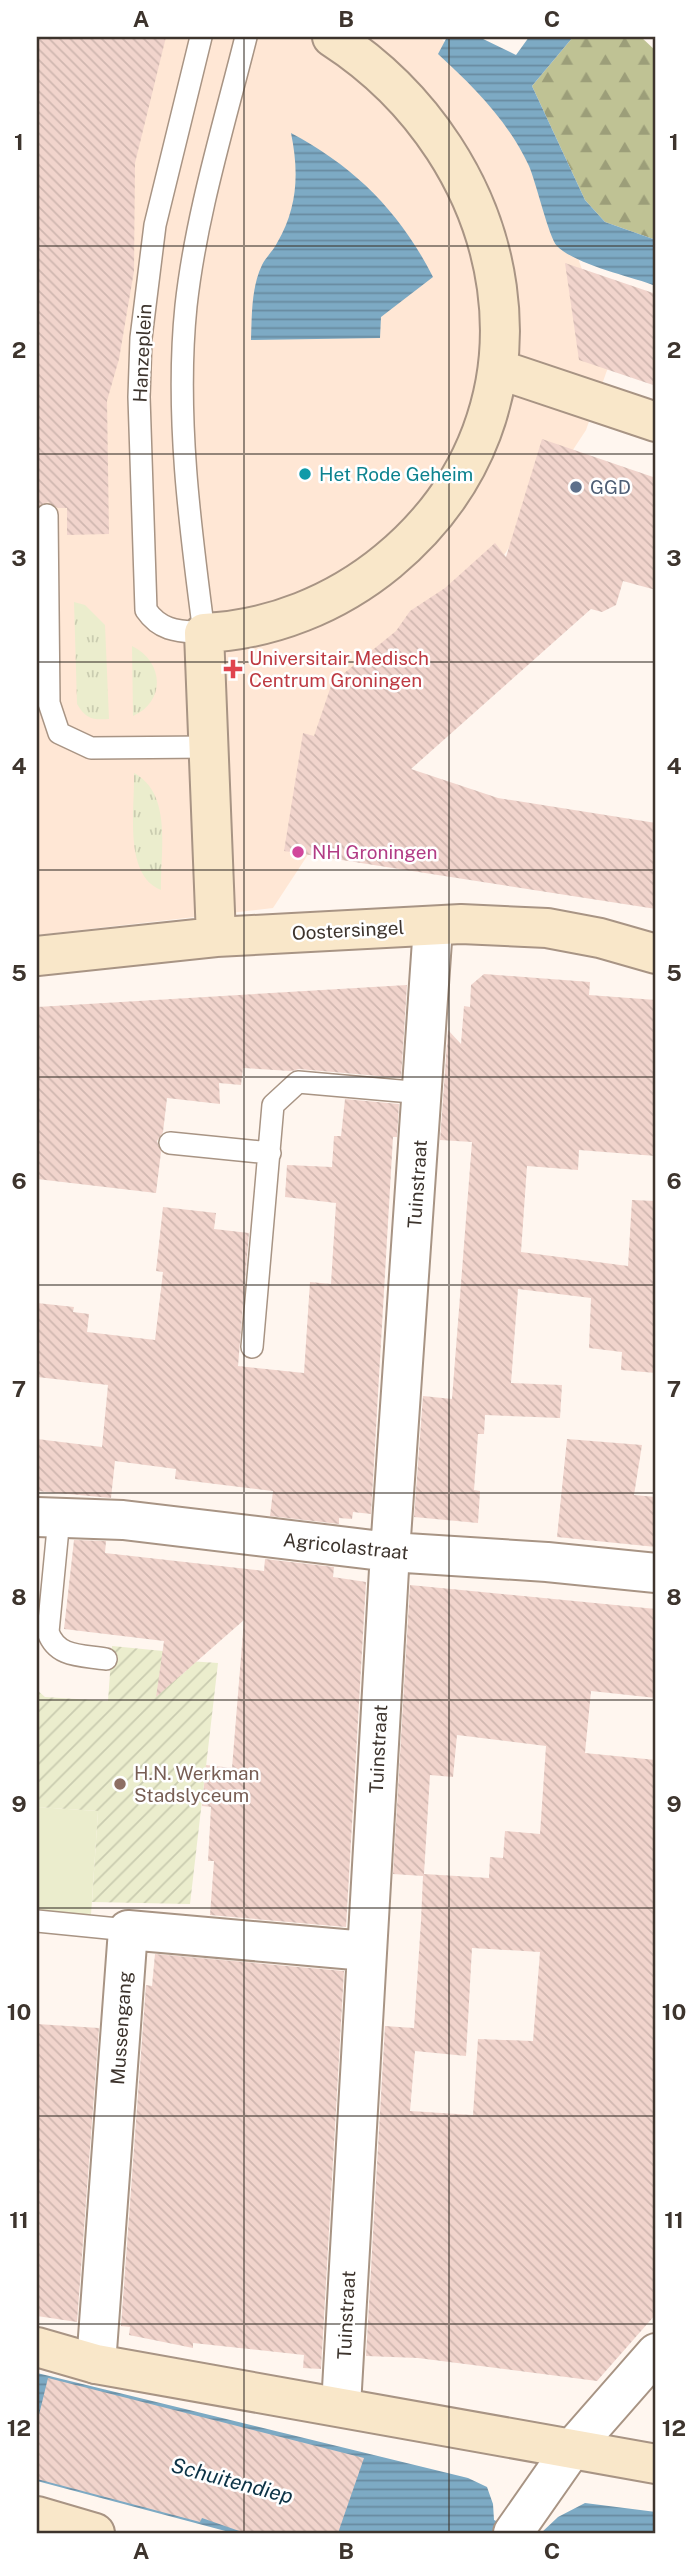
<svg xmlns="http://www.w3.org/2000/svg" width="693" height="2570" font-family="'Public Sans',sans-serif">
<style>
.built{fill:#ffe7d5}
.grass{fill:url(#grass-tufts)}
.forest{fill:url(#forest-firs)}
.park{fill:#ebedcd}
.garden{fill:url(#garden-furrows)}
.water{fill:url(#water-rules)}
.building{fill:url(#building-back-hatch);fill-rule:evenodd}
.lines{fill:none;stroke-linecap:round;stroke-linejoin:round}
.lane-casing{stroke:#a89484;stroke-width:24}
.street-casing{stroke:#a89484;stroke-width:42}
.secondary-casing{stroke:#a89484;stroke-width:42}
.lane{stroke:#fff;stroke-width:21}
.street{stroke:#fff;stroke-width:38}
.secondary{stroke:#f9e7c9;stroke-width:38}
.grid{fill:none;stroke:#3d342d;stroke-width:2;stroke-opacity:0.55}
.culture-dot{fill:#0f9aa8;stroke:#fff;stroke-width:2.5}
.service-dot{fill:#5c6f8a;stroke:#fff;stroke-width:2.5}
.health-dot{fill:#e0444e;stroke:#fff;stroke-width:2.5}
.hotel-dot{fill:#d1479c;stroke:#fff;stroke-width:2.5}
.education-dot{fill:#8d6e63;stroke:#fff;stroke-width:2.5}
.labels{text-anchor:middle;stroke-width:5;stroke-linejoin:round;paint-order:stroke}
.street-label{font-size:19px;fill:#3d342d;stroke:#fff}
.culture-label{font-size:19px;fill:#0d838f;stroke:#fff;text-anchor:start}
.service-label{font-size:19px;fill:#4e5e75;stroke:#fff;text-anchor:start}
.health-label{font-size:19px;fill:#be3a42;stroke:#fff;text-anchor:start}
.hotel-label{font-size:19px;fill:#b23c85;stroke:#fff;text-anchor:start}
.education-label{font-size:19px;fill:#785e54;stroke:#fff;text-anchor:start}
.water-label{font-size:21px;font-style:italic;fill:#0c3346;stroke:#fff}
.neatline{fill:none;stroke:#3d342d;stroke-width:2.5}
.grid-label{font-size:23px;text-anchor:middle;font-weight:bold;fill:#3d342d}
</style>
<defs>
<pattern id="grass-tufts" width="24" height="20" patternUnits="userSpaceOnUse" patternTransform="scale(1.75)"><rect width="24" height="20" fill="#ebedcd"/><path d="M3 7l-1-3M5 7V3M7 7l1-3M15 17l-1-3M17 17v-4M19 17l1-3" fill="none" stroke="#caccb0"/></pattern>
<pattern id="forest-firs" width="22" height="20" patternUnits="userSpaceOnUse" patternTransform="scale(1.75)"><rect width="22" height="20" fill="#bfc294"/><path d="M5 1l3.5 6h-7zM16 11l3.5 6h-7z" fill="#9c9e79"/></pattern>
<pattern id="garden-furrows" width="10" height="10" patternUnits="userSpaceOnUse" patternTransform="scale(1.75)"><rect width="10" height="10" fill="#ebedcd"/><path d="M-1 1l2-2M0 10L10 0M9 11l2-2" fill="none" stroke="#caccb0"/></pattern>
<pattern id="water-rules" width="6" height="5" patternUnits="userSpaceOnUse" patternTransform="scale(1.75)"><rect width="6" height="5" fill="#7daac4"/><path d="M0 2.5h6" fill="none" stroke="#688ba0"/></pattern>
<pattern id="building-back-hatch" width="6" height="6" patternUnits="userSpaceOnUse" patternTransform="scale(1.75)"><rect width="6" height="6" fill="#f1d4cc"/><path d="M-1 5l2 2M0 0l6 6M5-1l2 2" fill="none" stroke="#d0b7b0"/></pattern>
</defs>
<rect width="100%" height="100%" fill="#fff6ef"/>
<path class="built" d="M 37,37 L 440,37 L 545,163 L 612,356 L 586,430 L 273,908 L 37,935 Z"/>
<path class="grass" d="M 74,602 L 85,605 L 105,625 L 109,719 C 92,720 86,719 77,704 Z
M 132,646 C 164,661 166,702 133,716 Z
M 134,773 C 173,794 160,852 161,890 C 123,875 135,808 134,773 Z"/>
<path class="forest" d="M 573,37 L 641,37 L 656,51 L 656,240 L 605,222 L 585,200 L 532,86 Z"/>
<path class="park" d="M 37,1807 L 98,1811 L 91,1915 L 37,1912 Z"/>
<path class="garden" d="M 112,1646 L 163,1651 L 165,1675 L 180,1676 L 186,1671 L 188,1661 L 218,1663 L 190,1904 L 92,1902 L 98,1811 L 37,1807 L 37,1690 L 45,1697 L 108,1701 Z"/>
<path class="water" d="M 447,37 L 479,37 L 516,55 L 529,37 L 573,37 L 532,86 L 585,200 L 605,222 L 656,240 L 656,286 C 630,276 576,265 557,246 C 549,238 536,182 529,166 C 508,121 474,87 438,54 Z
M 291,133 C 355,167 400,212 433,277 L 381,317 L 380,338 L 251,340 C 252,316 251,288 262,265 C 266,257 273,251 277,243 C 298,207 299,172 291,133 Z
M 37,2373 L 468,2478 L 487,2487 L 493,2504 L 494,2520 L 523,2533 L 233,2533 L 37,2481 Z
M 585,2503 L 656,2512 L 656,2533 L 541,2533 L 558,2517 Z"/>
<path class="building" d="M 37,37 L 166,37 L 135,163 L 134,271 L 119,359 L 107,401 L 109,534 L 67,535 L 67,508 L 58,508 L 48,502 L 37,507 Z
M 565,263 L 656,294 L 656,386 L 579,360 Z
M 542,439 L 656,478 L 656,590 L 623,581 L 616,605 L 602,612 L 591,609 L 411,769 L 498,798 L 656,823 L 656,909 L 284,851 L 303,733 L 314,736 L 332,683 L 396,631 L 410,611 L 445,588 L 495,543 L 506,557 Z
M 484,974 L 590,982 L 589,995 L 656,1000 L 656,1156 L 579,1150 L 578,1170 L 527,1166 L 521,1252 L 628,1266 L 632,1200 L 656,1201 L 656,1373 L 621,1370 L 622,1352 L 589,1348 L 591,1298 L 518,1289 L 511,1383 L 562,1385 L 560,1418 L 485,1415 L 484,1434 L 478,1434 L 474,1490 L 480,1491 L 478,1523 L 414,1517 L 423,1396 L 452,1399 L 472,1142 L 440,1140 L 448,1030 L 461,1044 L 464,1006 L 470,1007 L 471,985 Z
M 407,985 L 401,1078 L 299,1069 L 291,1071 L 243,1068 L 241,1085 L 219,1083 L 220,1104 L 167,1098 L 163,1132 L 157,1141 L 161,1152 L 156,1193 L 37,1179 L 37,1007 Z
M 345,1099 L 399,1104 L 397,1137 L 393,1137 L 371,1514 L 353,1512 L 352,1519 L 339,1518 L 339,1524 L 270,1516 L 273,1491 L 175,1479 L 176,1469 L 115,1461 L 111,1498 L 37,1491 L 37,1439 L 102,1447 L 108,1385 L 37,1377 L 37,1303 L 74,1307 L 73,1312 L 89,1314 L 87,1332 L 155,1340 L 163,1272 L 156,1271 L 163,1207 L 216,1213 L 214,1229 L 249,1233 L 238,1366 L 304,1373 L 310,1282 L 331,1284 L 336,1203 L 285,1197 L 287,1165 L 332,1167 L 334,1136 L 341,1136 Z
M 567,1439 L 642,1445 L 634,1495 L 656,1497 L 656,1547 L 557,1537 Z
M 74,1540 L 106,1541 L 105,1553 L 264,1571 L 265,1559 L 334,1567 L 333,1577 L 366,1582 L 346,1927 L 210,1915 L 214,1861 L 208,1861 L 211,1807 L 202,1806 L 206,1765 L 232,1768 L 244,1620 L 156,1697 L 164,1641 L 64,1629 Z
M 410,1585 L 656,1609 L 656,1698 L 591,1691 L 585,1753 L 656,1760 L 656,2314 L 597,2381 L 418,2358 L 366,2356 L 385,2026 L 414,2028 L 421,1921 L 423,1876 L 393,1874 ZM 457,1735 L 546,1746 L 540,1834 L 505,1831 L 503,1858 L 490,1857 L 489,1878 L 424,1874 L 430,1775 L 453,1777 ZM 472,1948 L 540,1952 L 533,2041 L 478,2039 L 473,2115 L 410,2111 L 415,2051 L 466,2056 Z
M 155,1954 L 344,1971 L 321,2369 L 303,2368 L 304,2355 L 193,2343 L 193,2348 L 129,2335 L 130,2327 L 121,2326 L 146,1985 L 152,1986 Z
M 37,2024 L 99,2028 L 77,2322 L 37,2316 Z
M 48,2378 L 364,2458 L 338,2533 L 245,2533 L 202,2518 L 200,2522 L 37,2479 L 37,2423 Z"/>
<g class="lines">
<g class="lane-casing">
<path id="lane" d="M 201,37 L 155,225 L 141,338 L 139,397 L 146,610 C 161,632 180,631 204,633 C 190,527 175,413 186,306 C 196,215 224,125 246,37
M 47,515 L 49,703 L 59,733 L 91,748 L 209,747
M 170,1143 L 270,1153
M 252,1347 L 273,1105 L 298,1082 L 423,1093
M 59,1518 L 48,1632 C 57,1658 82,1655 106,1659
M 37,1921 L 128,1930"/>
</g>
<g class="street-casing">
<path id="street" d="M 37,1517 L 123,1520 L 390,1552 L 547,1562 L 656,1573
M 96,2364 L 128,1930 L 366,1951
M 341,2406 L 390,1552 L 433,926
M 513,2533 L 571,2450 L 656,2353"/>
</g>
<g class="secondary-casing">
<path id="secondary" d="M 498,369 L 656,422
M 216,937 L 204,633 C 271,630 336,604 388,561 C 569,411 516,156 332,37
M 37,956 L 216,937 L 461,924 L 547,928 L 600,938 L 656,954
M 37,2347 L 96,2364 L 656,2464
M 37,2516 L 95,2533"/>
</g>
<use href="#lane" class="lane"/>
<use href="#street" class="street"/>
<use href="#secondary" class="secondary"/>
</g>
<path class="grid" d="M 244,37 L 244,2533M 449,37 L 449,2533M 37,246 L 656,246M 37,454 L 656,454M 37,662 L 656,662M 37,870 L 656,870M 37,1077 L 656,1077M 37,1285 L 656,1285M 37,1493 L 656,1493M 37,1700 L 656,1700M 37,1908 L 656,1908M 37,2116 L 656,2116M 37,2324 L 656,2324"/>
<circle class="culture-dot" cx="305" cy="474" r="7"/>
<circle class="service-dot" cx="576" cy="487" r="7"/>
<path class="health-dot" d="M229.5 658.5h7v7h7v7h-7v7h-7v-7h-7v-7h7z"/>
<circle class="hotel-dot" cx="298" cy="852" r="7"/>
<circle class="education-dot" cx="120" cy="1784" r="7"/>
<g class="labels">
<g class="street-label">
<text transform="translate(142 353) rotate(-87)" y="7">Hanzeplein</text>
<text transform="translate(348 930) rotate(-3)" y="7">Oostersingel</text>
<text transform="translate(417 1184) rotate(-86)" y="7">Tuinstraat</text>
<text transform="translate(346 1546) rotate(6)" y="7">Agricolastraat</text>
<text transform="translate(378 1749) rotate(-87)" y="7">Tuinstraat</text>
<text transform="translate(121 2028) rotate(-86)" y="7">Mussengang</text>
<text transform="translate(346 2315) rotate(-87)" y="7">Tuinstraat</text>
</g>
<g class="culture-label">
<text x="319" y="481">Het Rode Geheim</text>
</g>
<g class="service-label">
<text x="590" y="494">GGD</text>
</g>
<g class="health-label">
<text x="249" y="665">Universitair Medisch<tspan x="249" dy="22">Centrum Groningen</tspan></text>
</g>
<g class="hotel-label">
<text x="312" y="859">NH Groningen</text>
</g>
<g class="education-label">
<text x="134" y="1780">H.N. Werkman<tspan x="134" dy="22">Stadslyceum</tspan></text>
</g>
<g class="water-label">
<text transform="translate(232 2481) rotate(15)" y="7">Schuitendiep</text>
</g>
</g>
<rect width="693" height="2570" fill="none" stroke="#ffffff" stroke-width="77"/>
<rect x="38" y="38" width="616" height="2494" class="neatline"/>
<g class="grid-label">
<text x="141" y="27">A</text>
<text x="346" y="27">B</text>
<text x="552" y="27">C</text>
<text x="19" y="150">1</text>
<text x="674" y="150">1</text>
<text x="19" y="358">2</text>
<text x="674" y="358">2</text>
<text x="19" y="566">3</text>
<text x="674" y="566">3</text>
<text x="19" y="774">4</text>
<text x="674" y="774">4</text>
<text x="19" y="981">5</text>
<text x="674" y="981">5</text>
<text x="19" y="1189">6</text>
<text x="674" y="1189">6</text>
<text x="19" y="1397">7</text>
<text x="674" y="1397">7</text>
<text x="19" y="1605">8</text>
<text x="674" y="1605">8</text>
<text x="19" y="1812">9</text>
<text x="674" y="1812">9</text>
<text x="19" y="2020">10</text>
<text x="674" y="2020">10</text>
<text x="19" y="2228">11</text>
<text x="674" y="2228">11</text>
<text x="19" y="2436">12</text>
<text x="674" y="2436">12</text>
<text x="141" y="2559">A</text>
<text x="346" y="2559">B</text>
<text x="552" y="2559">C</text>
</g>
</svg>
